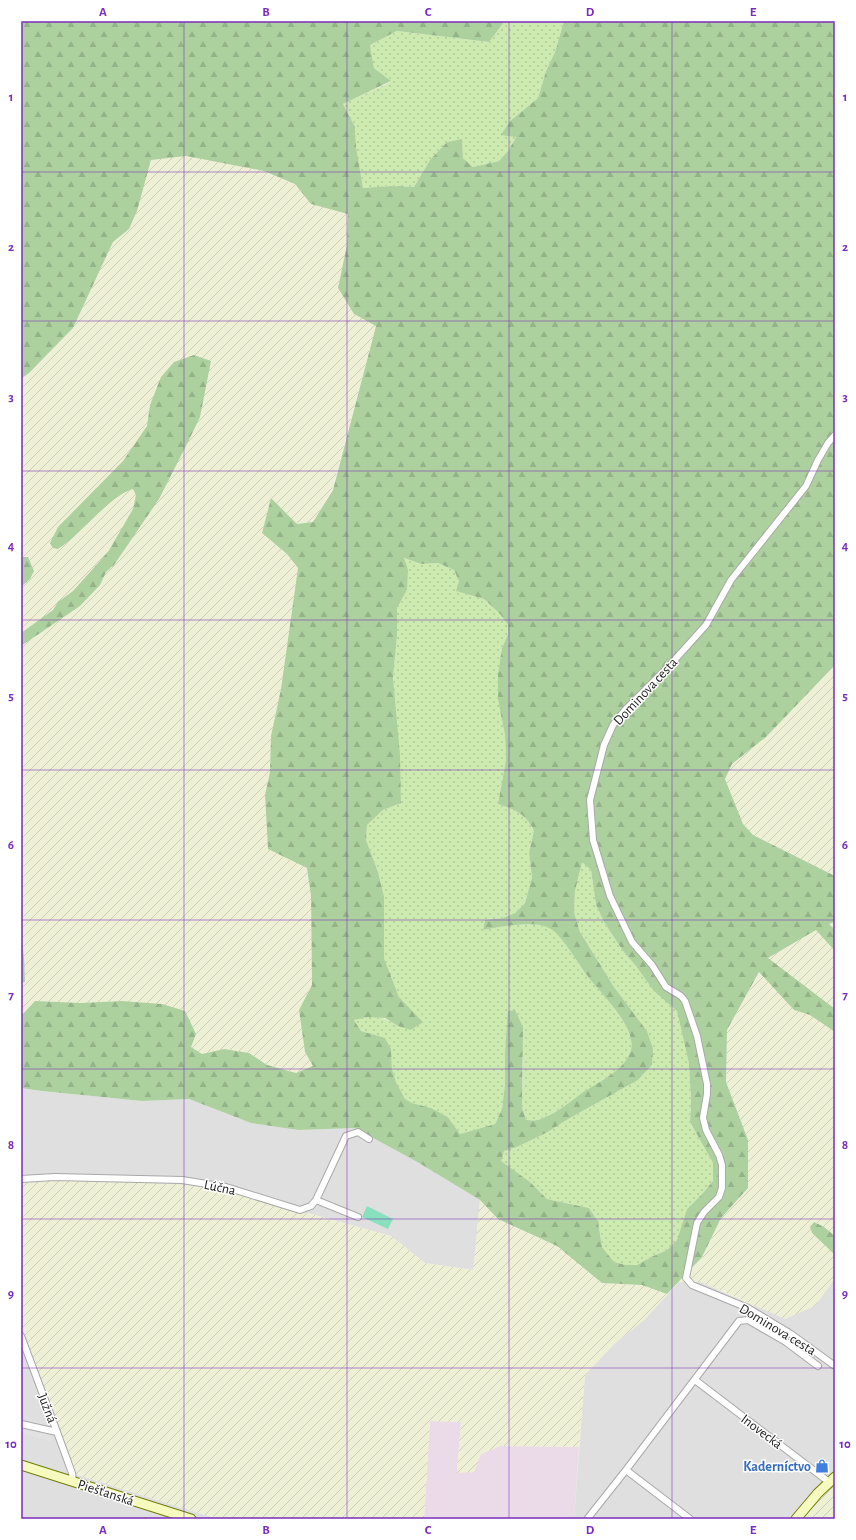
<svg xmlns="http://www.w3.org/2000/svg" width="856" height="1540" font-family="'Alegreya Sans',sans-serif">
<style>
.residential{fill:#e0dfdf}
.industrial{fill:#ebdbe8}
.farmland{fill:url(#farmland-furrows)}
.grass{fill:url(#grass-dots)}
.forest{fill:url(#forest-firs);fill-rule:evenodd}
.pitch{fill:#88e0be}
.parking{fill:#e2e2e2}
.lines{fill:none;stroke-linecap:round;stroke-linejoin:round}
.street-casing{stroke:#a9a9a9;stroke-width:8}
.secondary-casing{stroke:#707d05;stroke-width:11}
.street{stroke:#fff;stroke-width:6}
.secondary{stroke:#f7fabf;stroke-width:9}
.grid{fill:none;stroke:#7b2cbf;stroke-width:1;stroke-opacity:0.55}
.labels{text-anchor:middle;stroke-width:3;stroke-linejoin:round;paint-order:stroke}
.street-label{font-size:14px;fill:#222;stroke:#fff}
.shop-label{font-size:14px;font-weight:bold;fill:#366cbe;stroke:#fff;text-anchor:end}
.neatline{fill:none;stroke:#7b2cbf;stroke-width:1.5}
.grid-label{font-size:13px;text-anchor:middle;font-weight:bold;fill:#7b2cbf}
</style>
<defs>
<pattern id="farmland-furrows" width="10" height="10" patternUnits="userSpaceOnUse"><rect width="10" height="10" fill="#eef0d5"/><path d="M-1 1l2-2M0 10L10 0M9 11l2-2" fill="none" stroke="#ccceb7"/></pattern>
<pattern id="grass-dots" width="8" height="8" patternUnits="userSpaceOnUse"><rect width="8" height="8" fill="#cdebb0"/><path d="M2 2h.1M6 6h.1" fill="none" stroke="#b0c997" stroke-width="1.8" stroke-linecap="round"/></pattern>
<pattern id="forest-firs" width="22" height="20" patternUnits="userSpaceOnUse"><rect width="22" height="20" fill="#add19e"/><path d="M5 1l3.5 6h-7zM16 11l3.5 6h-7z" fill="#95b388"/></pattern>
</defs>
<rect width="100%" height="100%" fill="#f2efe9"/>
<path class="residential" d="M 21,1088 L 42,1091 L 142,1101 L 189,1099 L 251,1123 L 298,1130 L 355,1128 L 419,1163 L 480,1200 L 474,1270 L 425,1263 L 391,1236 L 235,1193 L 59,1179 L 21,1182 Z
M 835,1278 L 835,1482 L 801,1519 L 574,1519 L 585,1375 L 614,1344 L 644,1320 L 679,1282 L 701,1282 L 753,1306 L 815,1306 Z
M 21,1327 L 75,1474 L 218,1519 L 21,1519 Z"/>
<path class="industrial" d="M 430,1421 L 461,1422 L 457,1472 L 481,1454 L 500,1446 L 579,1447 L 574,1519 L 424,1519 Z"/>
<path class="farmland" d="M 186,156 L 264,171 L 295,184 L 311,204 L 348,214 L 347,245 L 338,288 L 354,314 L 376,326 L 332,490 L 313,522 L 297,524 L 271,498 L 262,533 L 287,554 L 298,568 L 281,689 L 271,736 L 270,772 L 265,795 L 268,849 L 307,868 L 311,896 L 312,985 L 299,1010 L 305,1052 L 313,1066 L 296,1073 L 267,1065 L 249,1053 L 224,1049 L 202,1054 L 121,1001 L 81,1003 L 35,1001 L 21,1016 L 21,983 L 25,982 L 24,957 L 21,933 L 21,587 L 30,579 L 28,557 L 21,557 L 21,379 L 29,373 L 73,328 L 113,242 L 129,229 L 137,211 L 150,160 Z
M 835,665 L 835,876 L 753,835 L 743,824 L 725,779 L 732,764 L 766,737 Z
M 835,922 L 835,1236 L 824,1227 L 814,1222 L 810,1228 L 812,1233 L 834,1254 L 835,1257 L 835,1278 L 815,1306 L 785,1319 L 701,1282 L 679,1282 L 702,1258 L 721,1218 L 748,1188 L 748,1140 L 726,1082 L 727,1030 L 768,958 L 816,929 Z
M 59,1179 L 192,1185 L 235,1193 L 391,1236 L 425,1263 L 473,1270 L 480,1200 L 498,1219 L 557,1246 L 602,1283 L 642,1285 L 668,1294 L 644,1320 L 614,1344 L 585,1375 L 579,1447 L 500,1446 L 481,1454 L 474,1472 L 457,1473 L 461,1422 L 430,1421 L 424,1519 L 218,1519 L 75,1474 L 21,1327 L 21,1182 Z
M 835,1482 L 835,1519 L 801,1519 L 809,1507 Z"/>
<path class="grass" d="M 505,21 L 564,21 L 555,52 L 546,71 L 538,98 L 510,121 L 502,135 L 516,136 L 508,151 L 499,161 L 473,167 L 463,158 L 462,139 L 447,142 L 430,160 L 414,187 L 391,186 L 363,188 L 356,146 L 355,127 L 343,104 L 391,82 L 374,68 L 370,45 L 397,31 L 489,42 Z
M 403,558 L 421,564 L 438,563 L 455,570 L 459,581 L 457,591 L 484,599 L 500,614 L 508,625 L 508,634 L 502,648 L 498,673 L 498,700 L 505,735 L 506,760 L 498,804 C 516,810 524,813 534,830 L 529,853 L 532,877 L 525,903 L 515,913 L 503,918 L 485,920 L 483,930 C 500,927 537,919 552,929 C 562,936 578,963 587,975 C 600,992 640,1030 630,1054 C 623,1071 597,1083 582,1094 C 569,1103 554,1115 538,1120 C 534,1121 530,1120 526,1120 L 522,1107 L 523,1059 L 509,1011 L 505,1052 L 505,1084 L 502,1109 L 495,1124 L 460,1134 L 448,1117 L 431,1108 L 412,1103 L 405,1099 L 396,1082 L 392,1069 L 391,1049 L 371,1034 L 361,1031 L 354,1020 C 373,1015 381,1015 398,1026 L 423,1022 L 399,997 L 384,958 L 384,896 L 378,872 L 366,840 L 367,825 L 383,810 L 401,803 L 393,678 L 397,636 L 397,608 L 407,590 Z
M 582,861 L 591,870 L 596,905 L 604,922 L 623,951 L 669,1004 L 677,1011 L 689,1064 L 691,1102 L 690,1122 L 713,1163 L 713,1181 L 702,1194 L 687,1209 L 677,1240 L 667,1250 L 651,1257 L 637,1265 L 626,1265 L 614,1262 L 602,1247 L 598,1221 L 589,1208 L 547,1199 L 530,1182 L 500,1161 L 504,1151 L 517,1147 L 546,1133 L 570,1118 L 638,1080 L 652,1065 L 647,1031 L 614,987 L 580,932 L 574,912 L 575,891 Z"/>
<path class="forest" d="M 21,21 L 505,21 L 489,42 L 397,31 L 370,45 L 374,68 L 391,81 L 343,104 L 355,127 L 356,146 L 363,188 L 391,186 L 414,187 L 430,160 L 447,142 L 462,139 L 463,158 L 473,167 L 499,161 L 508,151 L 516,137 L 501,135 L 510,121 L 538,98 L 546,71 L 555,52 L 564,21 L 835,21 L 835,665 L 766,737 L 732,764 L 725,779 L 743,824 L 753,835 L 835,876 L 835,922 L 829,924 L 835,930 L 835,951 L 816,930 L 768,958 L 835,1009 L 835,1032 L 810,1015 L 794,1010 L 759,972 L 727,1030 L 726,1082 L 748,1140 L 748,1188 L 721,1218 L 702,1257 L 667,1294 L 642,1285 L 602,1283 L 557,1246 L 498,1219 L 480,1200 L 419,1163 L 355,1128 L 298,1130 L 251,1123 L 189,1099 L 142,1101 L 42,1091 L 21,1088 L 21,1016 L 35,1001 L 81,1003 L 121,1001 L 162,1004 L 185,1011 L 196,1034 L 191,1047 L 202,1054 L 224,1049 L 249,1053 L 267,1065 L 296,1073 L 313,1066 L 305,1052 L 299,1010 L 312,985 L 311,896 L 307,868 L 268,849 L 265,795 L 270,772 L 271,736 L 281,689 L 298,568 L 287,554 L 262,533 L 271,498 L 297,524 L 313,522 L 333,490 L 376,326 L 354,314 L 338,288 L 347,245 L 348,214 L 311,204 L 295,184 L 264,171 L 186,156 L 151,160 L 137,211 L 129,229 L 113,242 L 73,328 L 29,373 L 21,379 ZM 404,558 L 421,564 L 438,563 L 454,570 L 459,581 L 456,591 L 484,599 L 500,614 L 508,625 L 508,634 L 502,648 L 498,673 L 498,700 L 505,735 L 506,760 L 498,804 C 516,810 524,813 534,830 L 529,853 L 532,877 L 525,903 L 515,913 L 503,918 L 485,920 L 483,930 C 500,927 536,919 551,929 C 561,935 579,964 586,974 C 599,992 640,1029 630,1053 C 623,1071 597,1083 582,1093 C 569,1103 554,1115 538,1120 C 534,1121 530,1120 526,1120 L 522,1107 L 523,1027 L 515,1010 L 508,1011 L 505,1052 L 505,1084 L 502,1109 L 495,1124 L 460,1134 L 448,1117 L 431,1108 L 412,1103 L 405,1099 L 396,1082 L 392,1069 L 391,1049 L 385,1038 L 361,1031 L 354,1020 L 368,1017 L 385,1018 L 398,1026 L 411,1030 L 423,1022 L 399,997 L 384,958 L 384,896 L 378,872 L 366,840 L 367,825 L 383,810 L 401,803 L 400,755 L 393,678 L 397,636 L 397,608 L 407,590 L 408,570 ZM 582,862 L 591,870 L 596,905 L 604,922 L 623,951 L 636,966 L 654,991 L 677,1011 L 689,1064 L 691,1102 L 690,1122 L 713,1163 L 713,1181 L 702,1194 L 687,1209 L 677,1240 L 667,1250 L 651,1257 L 637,1265 L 626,1265 L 614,1262 L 602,1247 L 598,1221 L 589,1208 L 547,1199 L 530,1182 L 501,1161 L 504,1151 L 517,1147 L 546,1133 L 570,1118 L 638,1080 L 652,1065 L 653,1049 L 647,1031 L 614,987 L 580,932 L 574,912 L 575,891 Z
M 194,355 L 211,361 L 200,417 L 188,442 L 159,499 L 114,565 L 106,572 L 100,585 L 80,606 L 21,646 L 21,633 L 53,610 L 58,602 L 73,591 L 108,552 L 133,509 L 136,495 L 133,489 C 109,496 81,535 58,549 L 53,548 L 50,543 L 58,527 L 123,461 L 147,426 L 150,405 L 161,377 L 174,362 Z
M 21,557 L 28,557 L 34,571 L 30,579 L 21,587 Z
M 21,933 L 24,957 L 25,982 L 21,983 Z
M 814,1222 L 824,1227 L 835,1236 L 835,1257 L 834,1254 L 812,1233 L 810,1227 Z"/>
<path class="pitch" d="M 367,1206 L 393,1219 L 388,1229 L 362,1217 Z"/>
<path class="parking" d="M 21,1427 L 52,1436 L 50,1441 L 21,1433 Z"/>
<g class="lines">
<g class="street-casing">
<path id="street" d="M 835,435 L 828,443 L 818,460 L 806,486 L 731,580 L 706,625 L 670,665 L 625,710 L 613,725 L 604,745 L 590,800 L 593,840 L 610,896 L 632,942 L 652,965 L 666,987 L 681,996 L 685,1001 L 697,1036 L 707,1084 L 707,1094 L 703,1118 L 706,1130 L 719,1155 L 722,1165 L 722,1188 L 719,1197 L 704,1212 L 697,1223 L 686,1278 L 692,1285 L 748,1308 L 791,1334 L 835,1366
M 21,1179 L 55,1177 L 182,1180 L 226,1187 L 300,1210 L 311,1206 L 316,1200 L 346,1136 L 358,1132 L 369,1139
M 316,1200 L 358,1217
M 21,1336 L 57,1432 L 72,1473 L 73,1481
M 695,1380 L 829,1482
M 21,1424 L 57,1432
M 626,1470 L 690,1519
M 589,1519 L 588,1518 L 626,1470 L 739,1321 L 748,1320 L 786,1342 L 818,1366"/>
</g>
<g class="secondary-casing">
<path id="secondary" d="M 21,1465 L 191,1519
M 796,1519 L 818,1493 L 835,1477"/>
</g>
<use href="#street" class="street"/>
<use href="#secondary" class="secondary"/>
</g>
<path class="grid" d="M 184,21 L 184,1519M 347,21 L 347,1519M 509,21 L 509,1519M 672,21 L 672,1519M 21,172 L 835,172M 21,321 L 835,321M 21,471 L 835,471M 21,620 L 835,620M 21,770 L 835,770M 21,920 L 835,920M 21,1069 L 835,1069M 21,1219 L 835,1219M 21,1368 L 835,1368"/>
<defs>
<g id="shop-bare" transform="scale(1.08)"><path d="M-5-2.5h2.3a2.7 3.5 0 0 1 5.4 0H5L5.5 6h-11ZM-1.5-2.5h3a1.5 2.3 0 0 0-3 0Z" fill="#3f7fe0" stroke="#fff" stroke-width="2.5" paint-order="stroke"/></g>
</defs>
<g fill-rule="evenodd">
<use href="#shop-bare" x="822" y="1466"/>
</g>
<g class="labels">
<g class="street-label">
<text transform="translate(645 691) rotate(-47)" y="5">Dominova cesta</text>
<text transform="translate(220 1187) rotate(12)" y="5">Lúčna</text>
<text transform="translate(778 1329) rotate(31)" y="5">Dominova cesta</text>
<text transform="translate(48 1408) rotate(69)" y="5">Južná</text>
<text transform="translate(762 1431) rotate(37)" y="5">Inovecká</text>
<text transform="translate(106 1492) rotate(18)" y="5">Piešťanská</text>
</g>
<g class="shop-label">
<text x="811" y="1471">Kaderníctvo</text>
</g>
</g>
<rect width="856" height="1540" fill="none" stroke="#ffffff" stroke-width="44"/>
<rect x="22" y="22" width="812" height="1496" class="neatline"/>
<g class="grid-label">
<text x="103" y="16">A</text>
<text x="266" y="16">B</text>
<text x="428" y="16">C</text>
<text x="590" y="16">D</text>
<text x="753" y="16">E</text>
<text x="11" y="101">1</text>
<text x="845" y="101">1</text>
<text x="11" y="251">2</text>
<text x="845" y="251">2</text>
<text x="11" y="401">3</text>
<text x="845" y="401">3</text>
<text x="11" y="550">4</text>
<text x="845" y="550">4</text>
<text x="11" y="700">5</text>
<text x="845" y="700">5</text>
<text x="11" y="849">6</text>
<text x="845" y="849">6</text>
<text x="11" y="999">7</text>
<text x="845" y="999">7</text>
<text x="11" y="1149">8</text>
<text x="845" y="1149">8</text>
<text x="11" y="1298">9</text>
<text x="845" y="1298">9</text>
<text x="11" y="1448">10</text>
<text x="845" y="1448">10</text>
<text x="103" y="1534">A</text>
<text x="266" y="1534">B</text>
<text x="428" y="1534">C</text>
<text x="590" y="1534">D</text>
<text x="753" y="1534">E</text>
</g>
</svg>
